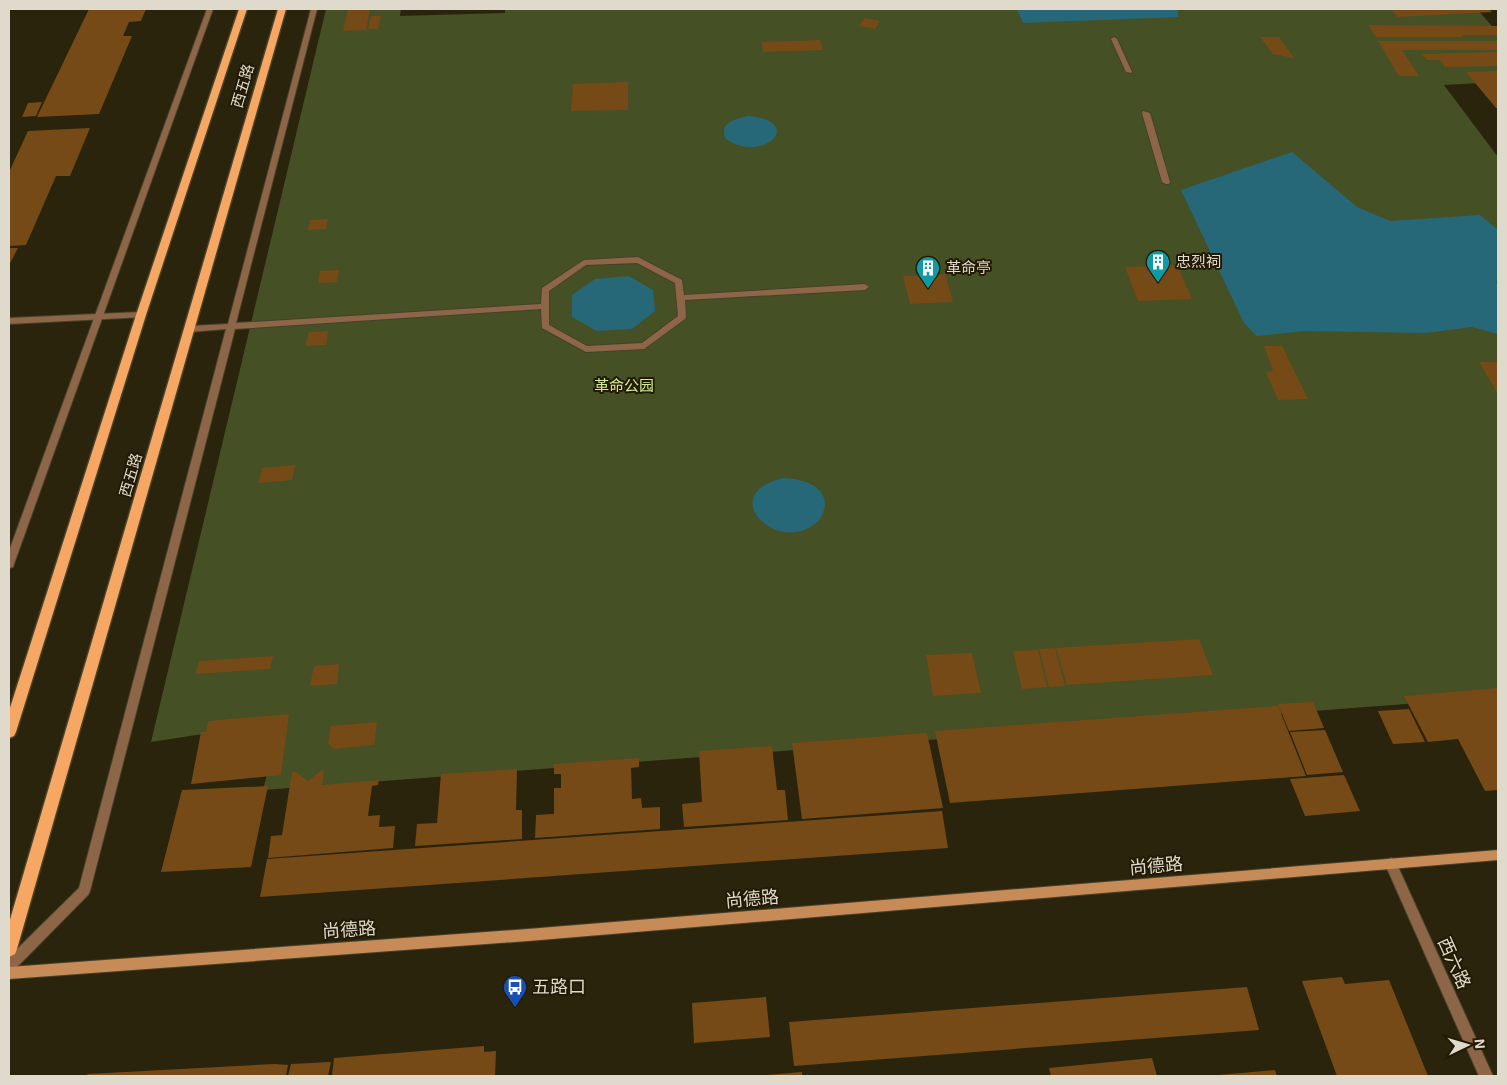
<svg xmlns="http://www.w3.org/2000/svg" width="1507" height="1085" font-family="'Exo 2','Noto Sans SC',sans-serif">
<style>
.green{fill:#455025}
.water{fill:#276878}
.building{fill:#754a17}
.lines{fill:none;stroke-linecap:round;stroke-linejoin:round}
.lane-casing{stroke:#48412b;stroke-width:2}
.street-casing{stroke:#48412b;stroke-width:2}
.secondary-casing{stroke:#48412b;stroke-width:2}
.primary-casing{stroke:#48412b;stroke-width:3}
.lane{fill:#8c6647;fill-rule:evenodd}
.street{fill:#8c6647;fill-rule:evenodd}
.secondary{fill:#c78b57;fill-rule:evenodd}
.primary{fill:#f5a763;fill-rule:evenodd}
.labels{text-anchor:middle;stroke-width:4;stroke-linejoin:round;paint-order:stroke}
.street-label{font-size:15px;fill:#dfdacc;stroke:#221a04}
.poi-label{font-size:15px;fill:#dfdacc;stroke:#221a04;text-anchor:start}
.park-label{font-size:15px;fill:#d4ee95;stroke:#221a04}
.near-street-label{font-size:18px;fill:#dfdacc;stroke:#221a04}
.near-poi-label{font-size:18px;fill:#dfdacc;stroke:#221a04;text-anchor:start}
</style>
<rect width="100%" height="100%" fill="#2b240c"/>
<path class="green" d="M 326,9 L 401,9 L 400,16 L 505,13 L 505,9 L 1477,9 L 1498,33 L 1498,82 L 1444,85 L 1498,157 L 1498,697 L 263,790 L 280,722 L 151,742 Z"/>
<path class="water" d="M 1017,9 L 1178,9 L 1178,17 L 1023,23 Z
M 748,116 C 807,121 763,165 726,139 C 718,123 735,119 748,116 Z
M 1292,152 L 1357,207 L 1390,221 L 1480,215 L 1498,230 L 1498,277 L 1496,283 L 1498,285 L 1498,334 L 1472,327 L 1426,333 L 1305,331 L 1257,336 L 1244,323 L 1181,190 Z
M 629,276 L 653,290 L 655,311 L 632,329 L 597,331 L 572,317 L 572,295 L 595,279 Z
M 784,478 C 800,479 825,484 825,505 C 824,511 822,518 817,522 C 779,557 713,494 784,478 Z"/>
<path class="building" d="M 89,9 L 146,9 L 141,21 L 129,22 L 123,36 L 132,36 L 99,114 L 37,117 Z
M 348,9 L 370,9 L 366,30 L 343,31 Z
M 1391,9 L 1489,9 L 1492,12 L 1398,17 Z
M 371,16 L 381,16 L 378,29 L 368,29 Z
M 865,18 L 880,21 L 875,29 L 859,26 Z
M 1368,25 L 1498,26 L 1498,35 L 1461,35 L 1463,37 L 1376,37 Z
M 1260,37 L 1279,37 L 1294,58 L 1273,54 Z
M 820,40 L 823,50 L 763,52 L 762,42 Z
M 1378,41 L 1498,41 L 1498,50 L 1402,50 L 1419,76 L 1399,76 Z
M 1498,52 L 1498,66 L 1445,67 L 1440,60 L 1427,60 L 1422,54 Z
M 1498,71 L 1498,108 L 1496,108 L 1466,72 Z
M 628,82 L 628,110 L 571,111 L 573,84 Z
M 42,102 L 36,116 L 22,117 L 28,103 Z
M 90,128 L 70,176 L 56,176 L 26,245 L 9,246 L 9,172 L 28,131 Z
M 328,219 L 326,229 L 308,230 L 310,220 Z
M 9,248 L 18,248 L 9,265 Z
M 1177,265 L 1192,299 L 1138,301 L 1125,267 Z
M 339,270 L 337,282 L 318,283 L 320,271 Z
M 945,274 L 953,302 L 910,304 L 903,276 Z
M 328,331 L 326,345 L 305,346 L 309,332 Z
M 1264,346 L 1282,346 L 1308,399 L 1278,400 L 1266,372 L 1273,371 Z
M 1479,362 L 1498,362 L 1498,394 Z
M 295,465 L 292,480 L 259,483 L 262,468 Z
M 1199,639 L 1213,675 L 1067,685 L 1056,648 Z
M 1055,648 L 1065,686 L 1049,687 L 1039,649 Z
M 1038,650 L 1047,687 L 1022,689 L 1013,651 Z
M 972,653 L 981,693 L 933,696 L 926,655 Z
M 273,656 L 270,669 L 196,674 L 199,661 Z
M 339,664 L 337,684 L 310,686 L 314,666 Z
M 1498,688 L 1498,790 L 1485,791 L 1458,739 L 1428,742 L 1404,696 Z
M 1313,702 L 1324,728 L 1289,731 L 1278,704 Z
M 1278,706 L 1306,776 L 950,803 L 935,731 Z
M 1409,709 L 1425,742 L 1393,744 L 1378,711 Z
M 289,714 L 281,775 L 191,784 L 201,732 L 206,732 L 208,721 Z
M 377,722 L 374,745 L 334,749 L 328,743 L 331,726 Z
M 1325,730 L 1343,772 L 1307,775 L 1290,732 Z
M 927,733 L 943,808 L 802,819 L 792,743 Z
M 772,746 L 777,790 L 785,790 L 788,820 L 684,827 L 682,804 L 702,802 L 699,751 Z
M 639,758 L 639,767 L 631,768 L 632,799 L 641,798 L 642,808 L 660,807 L 660,829 L 535,838 L 536,815 L 554,814 L 554,788 L 561,788 L 561,774 L 554,774 L 554,764 Z
M 517,769 L 516,810 L 522,810 L 522,839 L 415,846 L 417,824 L 437,823 L 441,774 Z
M 322,770 L 324,770 L 322,785 L 379,780 L 378,785 L 372,786 L 368,816 L 380,815 L 379,827 L 395,826 L 393,848 L 268,858 L 271,836 L 282,835 L 292,772 L 296,772 L 308,781 Z
M 1344,775 L 1360,811 L 1305,816 L 1290,779 Z
M 268,786 L 251,867 L 161,872 L 182,790 Z
M 942,811 L 948,848 L 260,897 L 267,859 Z
M 1342,977 L 1345,984 L 1389,980 L 1428,1076 L 1337,1076 L 1302,981 Z
M 1247,987 L 1259,1030 L 794,1066 L 789,1022 Z
M 766,997 L 770,1037 L 694,1043 L 692,1003 Z
M 484,1046 L 484,1052 L 496,1051 L 495,1076 L 332,1076 L 334,1058 Z
M 1152,1058 L 1157,1076 L 1051,1076 L 1049,1068 Z
M 331,1062 L 328,1076 L 288,1076 L 291,1064 Z
M 275,1064 L 288,1065 L 286,1076 L 86,1076 L 88,1074 Z
M 1275,1070 L 1277,1076 L 1219,1076 L 1219,1075 Z
M 802,1072 L 802,1076 L 767,1076 L 767,1075 Z"/>
<g class="lines">
<g class="lane-casing">
<path id="lane" d="M 141,312 L 145,315 L 144,317 L 9,324 L 9,318 Z"/>
</g>
<g class="street-casing">
<path id="street" d="M 207,9 L 213,9 L 14,564 L 13,567 L 9,568 L 9,551 Z
M 311,9 L 317,9 L 236,323 L 541,304 L 542,288 L 584,260 L 638,257 L 682,280 L 684,295 L 865,284 L 869,287 L 865,290 L 685,300 L 686,317 L 685,319 L 644,349 L 586,352 L 542,328 L 541,309 L 235,329 L 90,891 L 88,895 L 14,970 L 9,972 L 9,957 L 79,888 L 226,329 L 190,332 L 186,329 L 190,326 L 228,324 ZM 637,263 L 675,283 L 678,316 L 642,343 L 587,346 L 549,325 L 549,291 L 586,265 Z
M 1114,37 L 1117,39 L 1132,72 L 1131,73 L 1126,72 L 1111,39 Z
M 1143,111 L 1150,113 L 1170,182 L 1169,184 L 1166,184 L 1162,182 L 1142,113 Z
M 1391,858 L 1395,860 L 1493,1076 L 1479,1076 L 1385,864 L 1387,860 Z"/>
</g>
<g class="secondary-casing">
<path id="secondary" d="M 1498,850 L 1498,860 L 528,941 L 9,979 L 9,967 L 528,929 Z"/>
</g>
<g class="primary-casing">
<path id="primary" d="M 239,9 L 247,9 L 146,315 L 16,732 L 14,736 L 9,738 L 9,711 L 136,315 Z
M 278,9 L 286,9 L 17,949 L 15,954 L 9,957 L 9,923 Z"/>
</g>
<use href="#lane" class="lane"/>
<use href="#street" class="street"/>
<use href="#secondary" class="secondary"/>
<use href="#primary" class="primary"/>
</g>
<defs>
<g id="building-pin" transform="scale(1.25)"><path d="M0 17L-7.5 6A9.5 9.5 0 1 1 7.5 6Z" fill="#0f9aa8" stroke="#221a04"/><path d="M-4-6H4V6H1V3H-1V6H-4ZM-2.5-4.3h1.7v1.8h-1.7ZM.8-4.3h1.7v1.8H.8ZM-2.5-1h1.7V.8h-1.7ZM.8-1h1.7V.8H.8Z" fill="#fff"/></g>
<g id="bus-pin" transform="scale(1.25)"><path d="M0 17L-7.5 6A9.5 9.5 0 1 1 7.5 6Z" fill="#1a4fb4" stroke="#221a04"/><path d="M-5-6H5V4H4V6H2V4H-2V6H-4V4H-5ZM-3.5-4V0h7V-4ZM-3.5 1.2v1.5H-2V1.2ZM2 1.2v1.5H3.5V1.2Z" fill="#fff"/></g>
</defs>
<g fill-rule="evenodd">
<use href="#building-pin" x="1158" y="262"/>
<use href="#building-pin" x="928" y="268"/>
<use href="#bus-pin" x="515" y="987"/>
</g>
<g class="labels">
<g class="street-label">
<text transform="translate(243 86) rotate(-74)" y="5">西五路</text>
<text transform="translate(131 475) rotate(-74)" y="5">西五路</text>
</g>
<g class="poi-label">
<text x="1176" y="267">忠烈祠</text>
<text x="946" y="273">革命亭</text>
</g>
<g class="park-label">
<text x="624" y="391">革命公园</text>
</g>
<g class="near-street-label">
<text transform="translate(1156 866) rotate(-5)" y="6">尚德路</text>
<text transform="translate(752 899) rotate(-5)" y="6">尚德路</text>
<text transform="translate(349 930) rotate(-4)" y="6">尚德路</text>
<text transform="translate(1454 963) rotate(66)" y="6">西六路</text>
</g>
<g class="near-poi-label">
<text x="532" y="993">五路口</text>
</g>
</g>
<rect width="1507" height="1085" fill="none" stroke="#dfdacc" stroke-width="20"/>
<g transform="translate(1467 1045) rotate(85)" stroke="#221a04" stroke-width="4" paint-order="stroke">
<path d="M0-4L9 19L0 12L-9 19Z" fill="#dfdacc"/>
<text y="-8" font-size="14" font-weight="bold" text-anchor="middle" fill="#dfdacc">N</text>
</g>
</svg>
